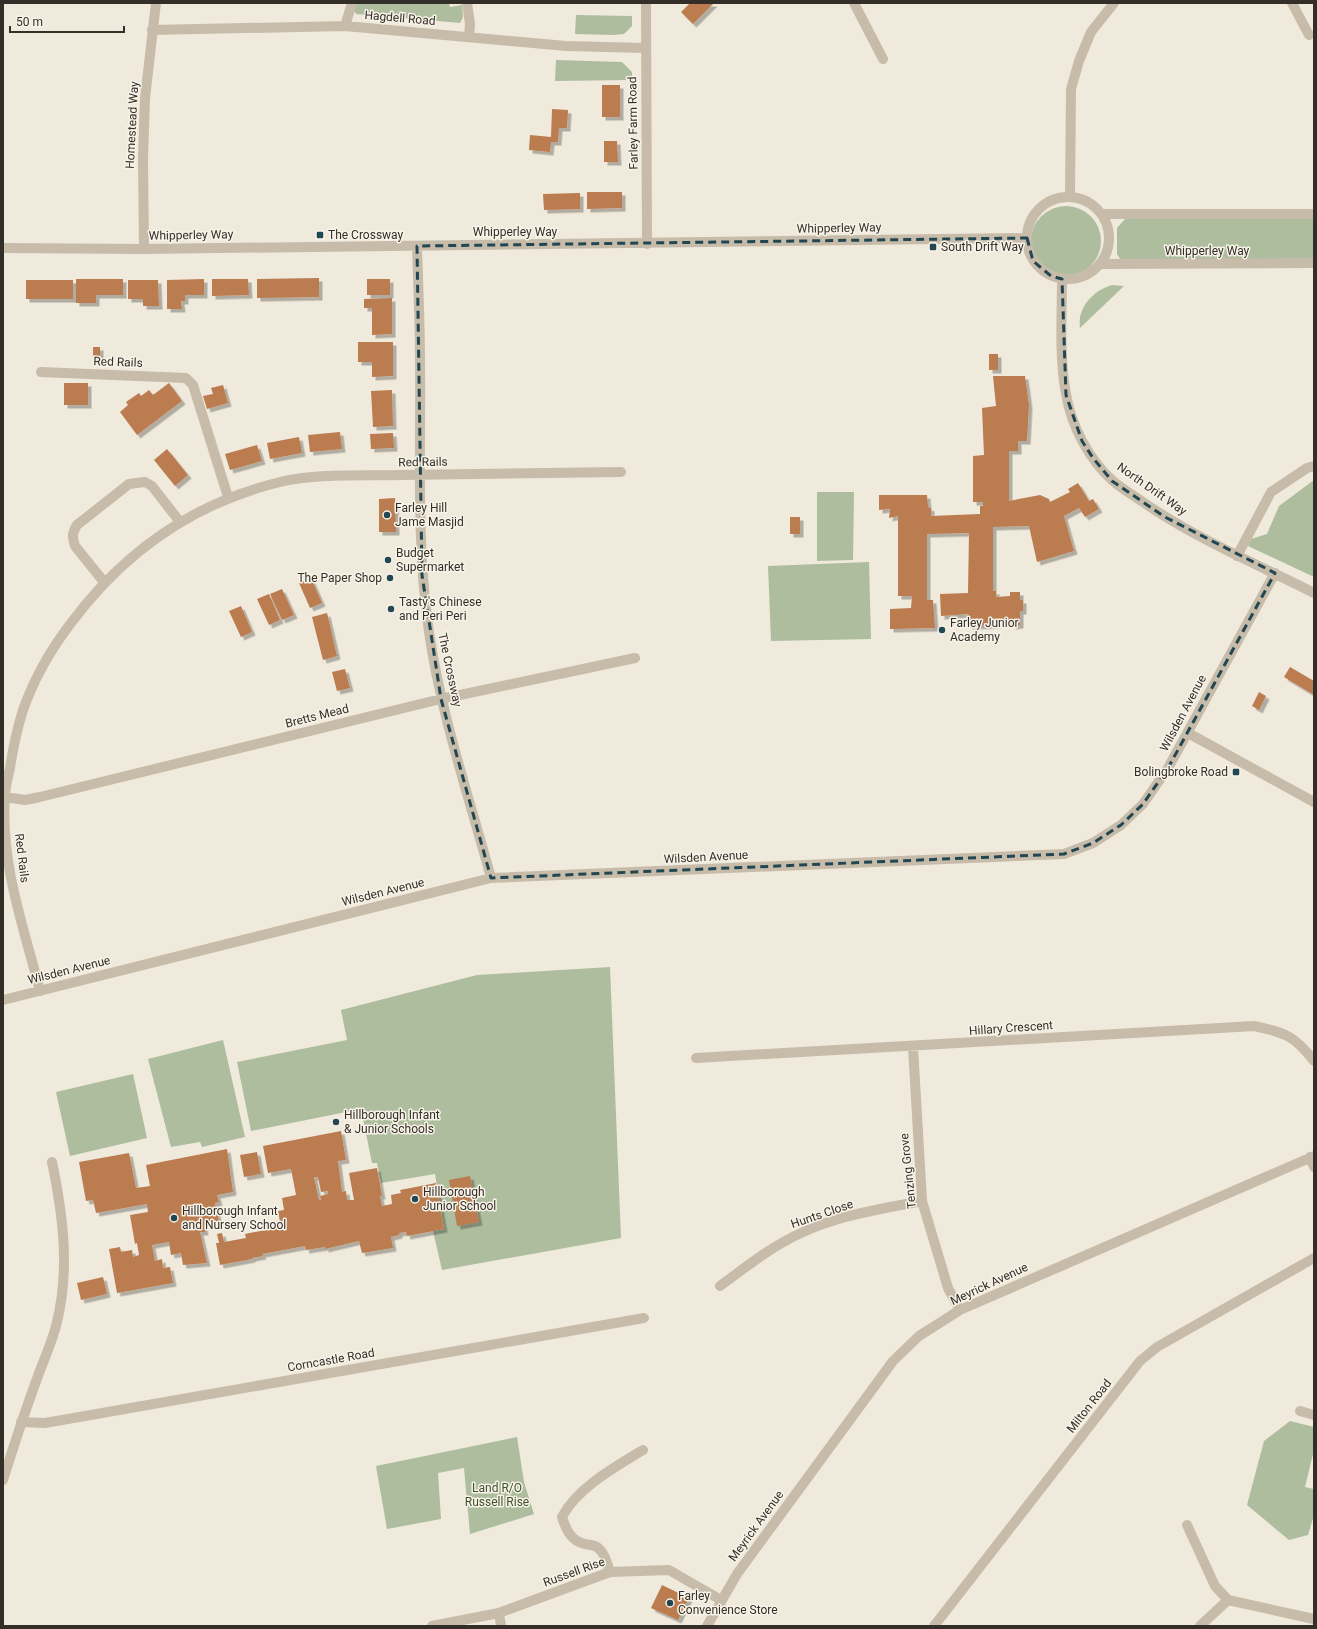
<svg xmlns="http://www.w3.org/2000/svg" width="1317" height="1629" font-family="Roboto,sans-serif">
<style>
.green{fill:#adbd9e}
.building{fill:#bb7b4f;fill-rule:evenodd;filter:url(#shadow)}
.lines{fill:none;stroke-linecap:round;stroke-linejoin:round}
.minor{stroke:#c7bca9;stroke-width:10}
.marked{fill:none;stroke:#224752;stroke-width:3;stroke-dasharray:8 5;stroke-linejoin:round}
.poi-dot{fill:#224752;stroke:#f8f3e8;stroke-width:1.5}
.labels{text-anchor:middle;stroke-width:3;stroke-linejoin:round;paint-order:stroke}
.street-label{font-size:12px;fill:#342e28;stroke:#f8f3e8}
.poi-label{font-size:12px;fill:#342e28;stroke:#f8f3e8;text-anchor:start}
.park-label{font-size:12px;fill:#3e502e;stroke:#f8f3e8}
</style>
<defs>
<filter id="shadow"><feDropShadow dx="3.5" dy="3.5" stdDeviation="0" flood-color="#0004"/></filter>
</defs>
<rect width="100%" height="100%" fill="#f0eadc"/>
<path class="green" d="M 357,3 L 449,3 L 450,7 L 462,5 L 463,17 L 460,23 L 356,14 L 354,10 Z
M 576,15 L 632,16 L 632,26 L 624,34 L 612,35 L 575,34 Z
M 556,60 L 622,62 L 632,72 L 632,80 L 555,81 Z
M1031 241a35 35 0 1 1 70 0a35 35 0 1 1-70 0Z
M 1125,219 L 1314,219 L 1314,261 L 1122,262 L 1117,254 L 1117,228 Z
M 1112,285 L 1124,286 L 1080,328 C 1077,307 1094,290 1112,285 Z
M 1314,480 L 1314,577 L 1248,546 L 1251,539 L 1267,534 L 1279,506 Z
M 817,492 L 854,492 L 853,560 L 817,561 Z
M 869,562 L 871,639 L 771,641 L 768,566 Z
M 610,967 L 621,1238 L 442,1270 L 433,1231 L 444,1229 L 435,1174 L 381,1183 L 377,1163 L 372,1163 L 361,1109 L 251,1131 L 237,1062 L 347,1040 L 341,1010 L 477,975 Z
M 223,1040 L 245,1137 L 202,1147 L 200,1142 L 171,1147 L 148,1059 Z
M 133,1074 L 147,1138 L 70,1156 L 56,1092 Z
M 1290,1421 L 1314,1427 L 1314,1450 L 1305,1487 L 1314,1489 L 1314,1515 L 1308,1535 L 1289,1540 L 1247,1505 L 1264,1441 Z
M 517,1437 L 524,1482 L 534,1514 L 470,1534 L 464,1468 L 438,1473 L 441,1519 L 387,1529 L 376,1466 Z"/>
<path class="building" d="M 690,3 L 714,3 L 693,24 L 681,12 Z
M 602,85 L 620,85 L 620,117 L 602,117 Z
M 552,109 L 568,110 L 567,128 L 559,128 L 558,142 L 551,142 L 550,152 L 529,150 L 530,135 L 551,137 Z
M 604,141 L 617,141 L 618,162 L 604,162 Z
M 587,192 L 622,192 L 622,208 L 587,209 Z
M 580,193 L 580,209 L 544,210 L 543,194 Z
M 319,278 L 319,297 L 257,298 L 257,279 Z
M 76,279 L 123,279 L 123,295 L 96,295 L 96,303 L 76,303 Z
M 204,279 L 204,295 L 185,295 L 185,301 L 181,301 L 182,309 L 167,309 L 167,280 Z
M 212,279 L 248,279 L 249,295 L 212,296 Z
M 367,279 L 390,279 L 390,295 L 367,295 Z
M 26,280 L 73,280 L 73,299 L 26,299 Z
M 128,280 L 158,280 L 159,306 L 143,306 L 143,299 L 128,299 Z
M 392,298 L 392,334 L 372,335 L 372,308 L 364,308 L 364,299 Z
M 358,342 L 393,342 L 393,376 L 372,377 L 372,362 L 358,362 Z
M 93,347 L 100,347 L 100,359 L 93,359 Z
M 989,354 L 998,354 L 998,370 L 989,370 Z
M 993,376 L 1025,376 L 1029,405 L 1027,441 L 1018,441 L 1018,451 L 1009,451 L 1009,501 L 1040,495 L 1049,499 L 1050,502 L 1070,492 L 1068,489 L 1078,483 L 1089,501 L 1093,499 L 1099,509 L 1085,517 L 1079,508 L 1064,516 L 1074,551 L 1037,562 L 1029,526 L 993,527 L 993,591 L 996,591 L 996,597 L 1010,596 L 1010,592 L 1020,592 L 1020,600 L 1023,600 L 1023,611 L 1020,611 L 1020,625 L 1012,626 L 1011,622 L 997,622 L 997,625 L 969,626 L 968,614 L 941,616 L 940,594 L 968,593 L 969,533 L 927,534 L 927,600 L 933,600 L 935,628 L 890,629 L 890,609 L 911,608 L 912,596 L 898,596 L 898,516 L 889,518 L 890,509 L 879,510 L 879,495 L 927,495 L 928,507 L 931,508 L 931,516 L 980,514 L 980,506 L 983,506 L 983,502 L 973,502 L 973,456 L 984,455 L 982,408 L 996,406 Z
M 64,383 L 88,383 L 88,405 L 64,405 Z
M 169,383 L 182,401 L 137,435 L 120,412 L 128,405 L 126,402 L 139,393 L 141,396 L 149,390 L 153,395 Z
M 223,385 L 228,403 L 207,409 L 203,396 L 213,394 L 211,388 Z
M 392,390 L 393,426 L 373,427 L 371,391 Z
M 340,432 L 342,449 L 310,452 L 308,435 Z
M 393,433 L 394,448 L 371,449 L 370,434 Z
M 299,437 L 302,453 L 270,459 L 267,443 Z
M 257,445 L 262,461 L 230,470 L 225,454 Z
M 167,449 L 188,475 L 175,486 L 154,460 Z
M 395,498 L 396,532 L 379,532 L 379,499 Z
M 790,517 L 800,517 L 800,534 L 790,534 Z
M 311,578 L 322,603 L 310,608 L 299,583 Z
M 282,589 L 294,615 L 282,620 L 270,594 Z
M 269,594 L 280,620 L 269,625 L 257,599 Z
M 241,606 L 252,632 L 241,637 L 229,611 Z
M 327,613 L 337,656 L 323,660 L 312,617 Z
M 1290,667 L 1314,681 L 1314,695 L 1284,677 Z
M 345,669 L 350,688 L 337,691 L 332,672 Z
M 1259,692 L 1266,696 L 1259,710 L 1252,706 Z
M 341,1131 L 346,1160 L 338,1161 L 342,1192 L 346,1191 L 347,1200 L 354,1200 L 349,1173 L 377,1168 L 382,1196 L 380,1196 L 382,1206 L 392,1204 L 391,1195 L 401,1193 L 400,1190 L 436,1183 L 444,1229 L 407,1236 L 406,1232 L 399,1233 L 399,1235 L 391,1237 L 393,1248 L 362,1253 L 359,1241 L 325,1249 L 325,1247 L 306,1250 L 305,1246 L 262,1254 L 263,1256 L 252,1258 L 252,1259 L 220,1265 L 216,1243 L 219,1243 L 217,1234 L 222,1233 L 224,1242 L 246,1238 L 245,1234 L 281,1227 L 278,1211 L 284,1210 L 282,1198 L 296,1195 L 291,1169 L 268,1173 L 263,1146 ZM 314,1177 L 318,1177 L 321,1192 L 328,1191 L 328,1194 L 320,1196 L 321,1200 L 319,1200 Z
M 227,1149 L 233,1192 L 217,1195 L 219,1202 L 215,1203 L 219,1222 L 204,1225 L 205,1232 L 200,1232 L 207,1263 L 183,1265 L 181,1253 L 171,1255 L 169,1242 L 152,1245 L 155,1261 L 162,1259 L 163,1268 L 170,1267 L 173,1283 L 117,1293 L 109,1249 L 120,1247 L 121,1252 L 132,1250 L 133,1257 L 139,1255 L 137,1243 L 135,1244 L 130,1215 L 148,1212 L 147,1204 L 96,1213 L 93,1200 L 86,1201 L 79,1162 L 129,1153 L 136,1188 L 150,1186 L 146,1165 Z
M 257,1152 L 261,1174 L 244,1177 L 240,1155 Z
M 470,1176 L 479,1222 L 457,1226 L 449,1180 Z
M 103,1277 L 107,1294 L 81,1300 L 77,1283 Z
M 662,1585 L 689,1598 L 678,1620 L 651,1608 Z"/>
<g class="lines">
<path class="minor" d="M 467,3 L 470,24 L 469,37
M 646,3 L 647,244
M 854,3 L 883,59
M 1292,3 L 1309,35
M 345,26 L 352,3
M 152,30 L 345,26 L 566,46 L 645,48
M 1070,197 L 1071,89 L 1079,61 L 1091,32 L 1114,3
M1027 238a41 41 0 1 1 82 0a41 41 0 1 1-82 0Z
M 1102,214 L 1314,214
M 417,246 C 418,284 420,323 420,362 C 421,452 416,542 429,632 C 441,715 469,797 491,878
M 3,248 L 144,249 L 1027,238
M 144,249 L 143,159 L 145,98 L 156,3
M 1101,264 L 1314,263
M 1062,279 C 1062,317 1059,357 1066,394 C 1071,425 1089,460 1113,481 C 1121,488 1131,494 1140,500 C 1194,538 1255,563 1314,593
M 41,372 L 186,378 L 193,385 L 228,497
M 1237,556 L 1271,492 L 1307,468 L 1314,466
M 104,582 L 75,546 C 72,537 72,533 77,525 L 129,484 L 145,482 L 152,486 L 180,522
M 1188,733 L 1314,802
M 5,797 L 25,800 L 40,797 L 441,699 L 635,658
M 40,991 C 24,928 0,863 5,797 C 5,787 8,777 10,768 C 13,748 17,729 23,710 C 34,679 51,649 71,623 C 124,552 193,503 280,482 C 317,473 365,476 403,475 C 476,474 549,473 621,472
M 3,1000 L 491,878 L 1064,854 L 1093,843 L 1121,825 L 1143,804 L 1168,768 L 1275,573
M 913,1047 L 922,1201 L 948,1288 L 960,1310
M 696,1058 L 1254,1026 C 1284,1032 1295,1036 1314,1061
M 1310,1157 L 1314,1167
M 720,1286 C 746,1267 772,1246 801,1233 C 838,1215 882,1209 922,1201
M 1300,1411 L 1314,1415
M 21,1422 L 45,1423 L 644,1318
M 3,1480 C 14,1445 25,1411 38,1376 C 44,1359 53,1340 57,1322 C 70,1269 63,1215 52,1162
M 1187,1525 L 1215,1586 L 1228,1600 L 1314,1619
M 610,1572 C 607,1563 605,1553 597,1547 C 594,1545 589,1545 585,1544 C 571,1541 566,1530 562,1517 C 577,1488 615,1467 643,1450
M 499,1613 L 501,1626
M 432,1626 L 499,1613 L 610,1572 L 669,1570 L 721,1600
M 707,1626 L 737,1574 L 893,1361 L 919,1336 L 960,1310 L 1314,1156
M 934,1626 L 1140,1361 L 1157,1347 L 1314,1258
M 1200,1626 L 1228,1600"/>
</g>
<path class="marked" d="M 1027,238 L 1033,261 L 1051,276 L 1062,279 L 1066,395 L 1082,441 L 1093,458 L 1112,481 L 1165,517 L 1275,573 L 1168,768 L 1143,804 L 1121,825 L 1093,843 L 1064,854 L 491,878 L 441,699 L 422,575 L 417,246 Z"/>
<g class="poi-dot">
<rect x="316" y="231" width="8" height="8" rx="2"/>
<rect x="929" y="243" width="8" height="8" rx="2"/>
<circle cx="387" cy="515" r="4"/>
<circle cx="388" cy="560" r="4"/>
<circle cx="390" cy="578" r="4"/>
<circle cx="391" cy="609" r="4"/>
<circle cx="942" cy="630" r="4"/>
<rect x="1232" y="768" width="8" height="8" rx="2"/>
<circle cx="336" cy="1122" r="4"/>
<circle cx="415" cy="1199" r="4"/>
<circle cx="174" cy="1218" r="4"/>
<circle cx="670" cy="1603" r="4"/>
</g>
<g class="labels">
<g class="street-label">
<text transform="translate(400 18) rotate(5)" y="4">Hagdell Road</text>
<text transform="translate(633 123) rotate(-91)" y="4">Farley Farm Road</text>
<text transform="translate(132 125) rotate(-87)" y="4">Homestead Way</text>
<text transform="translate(839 228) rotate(-1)" y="4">Whipperley Way</text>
<text x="515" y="236">Whipperley Way</text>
<text transform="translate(191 235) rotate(-1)" y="4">Whipperley Way</text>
<text x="1207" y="255">Whipperley Way</text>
<text transform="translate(118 362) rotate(2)" y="4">Red Rails</text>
<text transform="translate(423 462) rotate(-1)" y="4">Red Rails</text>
<text transform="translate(1152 489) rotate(35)" y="4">North Drift Way</text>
<text transform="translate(450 670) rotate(78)" y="4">The Crossway</text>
<text transform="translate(1183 713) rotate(-62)" y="4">Wilsden Avenue</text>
<text transform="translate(317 716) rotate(-14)" y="4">Bretts Mead</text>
<text transform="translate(706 857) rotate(-3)" y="4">Wilsden Avenue</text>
<text transform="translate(22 858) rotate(83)" y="4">Red Rails</text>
<text transform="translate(383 892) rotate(-14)" y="4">Wilsden Avenue</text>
<text transform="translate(69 970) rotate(-14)" y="4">Wilsden Avenue</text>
<text transform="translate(1011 1028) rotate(-4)" y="4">Hillary Crescent</text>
<text transform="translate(908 1171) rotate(-96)" y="4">Tenzing Grove</text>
<text transform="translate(822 1214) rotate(-19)" y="4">Hunts Close</text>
<text transform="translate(989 1284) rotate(-25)" y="4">Meyrick Avenue</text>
<text transform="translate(331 1360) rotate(-10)" y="4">Corncastle Road</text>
<text transform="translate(1089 1406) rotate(-52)" y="4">Milton Road</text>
<text transform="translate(756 1526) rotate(-54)" y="4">Meyrick Avenue</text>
<text transform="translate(574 1572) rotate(-20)" y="4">Russell Rise</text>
</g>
<g class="poi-label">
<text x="328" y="239">The Crossway</text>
<text x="941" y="251">South Drift Way</text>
<text x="395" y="512">Farley Hill<tspan x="395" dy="14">Jame Masjid</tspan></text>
<text x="396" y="557">Budget<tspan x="396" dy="14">Supermarket</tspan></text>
<text x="382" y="582" text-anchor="end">The Paper Shop</text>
<text x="399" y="606">Tasty's Chinese<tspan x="399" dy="14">and Peri Peri</tspan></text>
<text x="950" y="627">Farley Junior<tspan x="950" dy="14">Academy</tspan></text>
<text x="1228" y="776" text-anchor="end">Bolingbroke Road</text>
<text x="344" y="1119">Hillborough Infant<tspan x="344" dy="14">&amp; Junior Schools</tspan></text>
<text x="423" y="1196">Hillborough<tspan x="423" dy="14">Junior School</tspan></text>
<text x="182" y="1215">Hillborough Infant<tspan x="182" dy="14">and Nursery School</tspan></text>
<text x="678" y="1600">Farley<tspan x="678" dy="14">Convenience Store</tspan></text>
</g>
<g class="park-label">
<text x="497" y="1492">Land R/O<tspan x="497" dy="14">Russell Rise</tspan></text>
</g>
</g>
<rect width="1317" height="1629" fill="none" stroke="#342e28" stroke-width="8"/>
<path d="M10 26v6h114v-6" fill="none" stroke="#342e28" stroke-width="2"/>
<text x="16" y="26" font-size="12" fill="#342e28" stroke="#f8f3e8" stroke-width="3" paint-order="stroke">50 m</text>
</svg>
